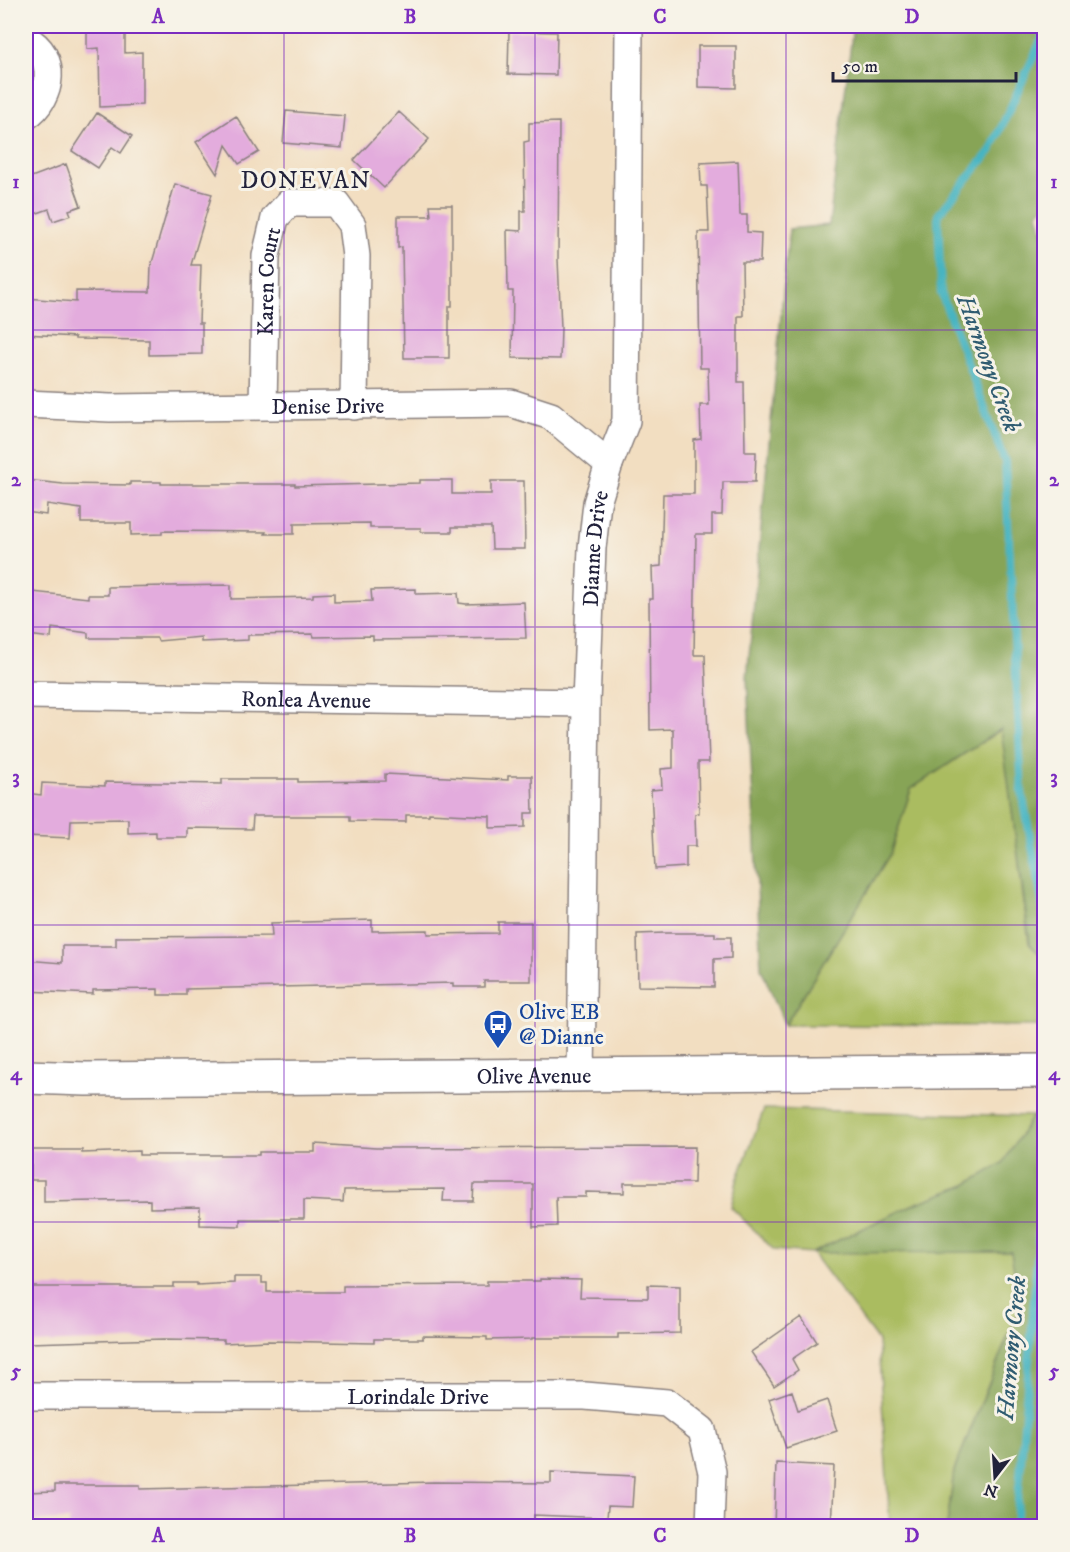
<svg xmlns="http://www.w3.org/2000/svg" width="1070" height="1552" font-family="'IM FELL DW Pica',serif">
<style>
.green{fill:#aabc60;stroke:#666f4e;stroke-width:1.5}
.forest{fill:#87a456;stroke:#546348;stroke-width:1.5}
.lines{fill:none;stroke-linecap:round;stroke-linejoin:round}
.stream{stroke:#46b4c1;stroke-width:8}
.building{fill:#e3acdd}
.minor-casing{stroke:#8a807e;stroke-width:30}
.secondary-casing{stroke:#8a807e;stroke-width:36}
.minor{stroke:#fff;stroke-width:27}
.secondary{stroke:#fff;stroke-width:33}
.grid{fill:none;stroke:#7b2cbf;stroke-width:1.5;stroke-opacity:0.55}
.labels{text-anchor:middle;stroke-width:6;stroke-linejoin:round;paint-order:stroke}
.street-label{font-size:22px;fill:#22223b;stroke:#f7f3e8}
.transit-label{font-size:22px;fill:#164399;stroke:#f7f3e8;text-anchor:start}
.neighbourhood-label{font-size:24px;letter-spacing:1.5px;fill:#22223b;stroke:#f7f3e8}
.water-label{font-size:24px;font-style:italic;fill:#305c71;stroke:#f7f3e8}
.neatline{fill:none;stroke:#7b2cbf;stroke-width:2}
.grid-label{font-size:20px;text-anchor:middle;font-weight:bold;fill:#7b2cbf}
</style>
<rect width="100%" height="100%" fill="#f7f3e8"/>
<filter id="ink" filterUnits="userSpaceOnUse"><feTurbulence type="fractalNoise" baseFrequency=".0167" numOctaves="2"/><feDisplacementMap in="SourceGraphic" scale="12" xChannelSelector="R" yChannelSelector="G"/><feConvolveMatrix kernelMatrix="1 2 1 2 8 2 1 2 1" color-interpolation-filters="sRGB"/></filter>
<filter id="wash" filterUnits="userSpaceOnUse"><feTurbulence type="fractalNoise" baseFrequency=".008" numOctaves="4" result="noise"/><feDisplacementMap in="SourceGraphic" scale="24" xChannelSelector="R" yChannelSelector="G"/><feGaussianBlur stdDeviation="1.35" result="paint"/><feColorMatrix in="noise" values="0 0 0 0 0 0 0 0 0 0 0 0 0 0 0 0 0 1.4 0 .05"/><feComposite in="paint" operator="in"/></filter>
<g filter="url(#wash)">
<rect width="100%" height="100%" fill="#f2dec1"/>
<path class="green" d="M 1002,729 L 1029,944 L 1044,958 L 1044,1026 L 785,1025 L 890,854 L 911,789 Z
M 764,1109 L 1032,1116 L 1003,1163 L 966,1185 L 912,1205 L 814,1252 L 1011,1251 L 1020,1306 L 954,1471 L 947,1526 L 890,1526 L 878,1341 L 812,1253 L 774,1250 L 731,1207 L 737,1181 Z"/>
<path class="forest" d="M 853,26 L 1044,26 L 1044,206 L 1038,213 L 1044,237 L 1044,958 L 1030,944 L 1001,729 L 911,789 L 890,854 L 785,1025 L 761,968 L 747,678 L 789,229 L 829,225 Z
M 1032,1116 L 1044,1116 L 1044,1526 L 947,1526 L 954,1471 L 1020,1306 L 1011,1252 L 812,1253 L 912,1205 L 966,1185 L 1003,1163 Z"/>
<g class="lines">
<path class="stream" d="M 1044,34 L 991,150 L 938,215 L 941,293 L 1005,462 L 1022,792 L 1044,912
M 1016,1526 L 1044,1173"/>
</g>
<g id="blocks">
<path class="building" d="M 87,26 L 125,26 L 125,53 L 142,52 L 142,105 L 100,107 L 99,48 L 87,49 Z
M 509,31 L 557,32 L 556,75 L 508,74 Z
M 698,46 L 736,46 L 736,88 L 698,87 Z
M 286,111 L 345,116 L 342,148 L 283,143 Z
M 399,112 L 429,139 L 384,188 L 354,160 Z
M 97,113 L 132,136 L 121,153 L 112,147 L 98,168 L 72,151 Z
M 236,116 L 259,152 L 239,164 L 226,145 L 217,174 L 196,142 Z
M 559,122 L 558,259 L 561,328 L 560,359 L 512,358 L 513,291 L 508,291 L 507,230 L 521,231 L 521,211 L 525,211 L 524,142 L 529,141 L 529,123 Z
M 738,161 L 740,215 L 747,215 L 747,232 L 761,233 L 760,262 L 742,262 L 743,316 L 738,316 L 738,382 L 744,382 L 745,452 L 756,452 L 755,482 L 723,482 L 722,515 L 712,515 L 712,534 L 696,534 L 694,655 L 705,655 L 709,762 L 698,762 L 699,813 L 695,814 L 696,846 L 686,846 L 686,867 L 655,869 L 651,790 L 662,789 L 661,769 L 673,768 L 673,729 L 650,730 L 649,599 L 653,599 L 652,567 L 661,566 L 663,494 L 694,494 L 694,440 L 701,439 L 700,405 L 709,405 L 708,368 L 700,368 L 698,232 L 709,232 L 707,186 L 701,186 L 700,163 Z
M 66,164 L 81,206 L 69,210 L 71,215 L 53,221 L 49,209 L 29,216 L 26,206 L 26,179 Z
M 175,184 L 212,194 L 191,265 L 201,265 L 199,323 L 202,323 L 202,354 L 149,355 L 149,340 L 75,339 L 75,337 L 26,334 L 26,298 L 76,302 L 76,291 L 150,292 L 151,266 Z
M 430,205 L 452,205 L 452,306 L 449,306 L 449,358 L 404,358 L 402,247 L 398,248 L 398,216 L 431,216 Z
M 26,480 L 63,484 L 130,485 L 130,482 L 161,482 L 161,484 L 295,484 L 295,486 L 420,483 L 420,480 L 452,480 L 452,494 L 491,494 L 491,481 L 524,481 L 525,549 L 492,549 L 491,527 L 452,527 L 452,532 L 421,532 L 421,528 L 370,528 L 370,523 L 294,524 L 294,534 L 265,534 L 266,532 L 162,531 L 162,534 L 131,535 L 131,523 L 81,523 L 81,509 L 47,504 L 46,515 L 26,512 Z
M 231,585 L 231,599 L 313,597 L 313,594 L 334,593 L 334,602 L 372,601 L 371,590 L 416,589 L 416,594 L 458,593 L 459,603 L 466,604 L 524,602 L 526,638 L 373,640 L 373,636 L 314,637 L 313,634 L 248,635 L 248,640 L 201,642 L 201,637 L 158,641 L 157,638 L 88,638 L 88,633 L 52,628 L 51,638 L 28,635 L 33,592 L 88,598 L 88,595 L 108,595 L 108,587 Z
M 385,774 L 508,780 L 508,776 L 532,776 L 533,813 L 525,813 L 525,827 L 490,828 L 490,816 L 429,813 L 429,815 L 406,815 L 406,822 L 350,821 L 350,816 L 253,816 L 252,829 L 187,828 L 187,837 L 156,837 L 156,832 L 128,833 L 128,819 L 71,820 L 70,838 L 26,836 L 26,793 L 41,795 L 42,783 L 105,786 L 105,782 L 222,784 L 222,779 L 298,779 L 298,782 L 385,781 Z
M 372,920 L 372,931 L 428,930 L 428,934 L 498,933 L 498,922 L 531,922 L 531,981 L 484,981 L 484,987 L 453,987 L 453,983 L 186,989 L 186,995 L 158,995 L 158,989 L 93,990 L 93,994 L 26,991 L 26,960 L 62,963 L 62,946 L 116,946 L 116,937 L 272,936 L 271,923 Z
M 665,933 L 715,933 L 715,937 L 731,937 L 731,958 L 714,959 L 714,987 L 638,986 L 637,934 Z
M 315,1144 L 376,1148 L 695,1147 L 694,1183 L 624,1183 L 624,1193 L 586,1192 L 586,1197 L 556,1197 L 557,1226 L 533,1227 L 533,1184 L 474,1184 L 473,1201 L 443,1201 L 444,1189 L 344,1190 L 343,1202 L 304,1200 L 304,1219 L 240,1219 L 240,1226 L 200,1225 L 200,1207 L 150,1208 L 150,1200 L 44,1202 L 44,1180 L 31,1180 L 31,1150 L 82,1150 L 82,1153 L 139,1151 L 139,1155 L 259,1155 L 259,1152 L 315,1152 Z
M 234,1277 L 262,1277 L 262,1283 L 267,1283 L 267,1292 L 343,1292 L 343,1286 L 487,1285 L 487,1281 L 540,1281 L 540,1279 L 581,1280 L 580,1297 L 648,1298 L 648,1285 L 680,1286 L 680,1333 L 618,1334 L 618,1338 L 532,1338 L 532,1339 L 487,1340 L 487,1337 L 423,1336 L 423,1339 L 374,1339 L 374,1343 L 268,1341 L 224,1343 L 224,1340 L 164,1339 L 29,1343 L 29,1287 L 174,1287 L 174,1283 L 197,1283 L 197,1285 L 234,1283 Z
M 801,1317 L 817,1342 L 792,1359 L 798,1370 L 774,1386 L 751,1352 Z
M 792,1391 L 798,1410 L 827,1400 L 837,1431 L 786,1448 L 769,1399 Z
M 776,1463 L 834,1466 L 831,1527 L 774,1527 Z
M 551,1472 L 634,1476 L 632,1507 L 608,1506 L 607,1518 L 534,1515 L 534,1527 L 69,1527 L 69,1520 L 26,1521 L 26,1492 L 55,1491 L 55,1485 L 140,1485 L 140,1489 L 434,1482 L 551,1483 Z"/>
</g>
</g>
<g filter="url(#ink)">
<use href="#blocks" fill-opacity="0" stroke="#8a807e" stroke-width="1.5"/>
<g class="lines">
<g class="minor-casing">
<g id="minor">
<path d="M 26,39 C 58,55 53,98 26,116"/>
<path id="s1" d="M 26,404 L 110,408 L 511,403 L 551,416 L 609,464"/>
<path id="s2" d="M 263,405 L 266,256 L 275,218 L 289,203 L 336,203 L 352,225 L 356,256 L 354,406"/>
<path id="s3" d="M 26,695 L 586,703"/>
<path id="s4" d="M 581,1076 L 586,703 L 592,548 L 597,503 L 609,464 L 626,421 L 629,26"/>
<path id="s5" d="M 26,1396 L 585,1396 L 667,1403 L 702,1430 L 712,1472 L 710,1526"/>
</g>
</g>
<g class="secondary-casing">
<g id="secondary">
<path id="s6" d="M 26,1077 L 86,1079 L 1044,1071"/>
</g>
</g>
<use href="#minor" class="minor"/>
<use href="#secondary" class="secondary"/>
</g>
</g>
<path class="grid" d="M 284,26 L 284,1526M 535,26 L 535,1526M 786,26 L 786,1526M 26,330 L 1044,330M 26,627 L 1044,627M 26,925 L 1044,925M 26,1222 L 1044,1222"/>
<defs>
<g id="bus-pin" transform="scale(1.5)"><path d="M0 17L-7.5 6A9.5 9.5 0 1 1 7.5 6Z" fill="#1a4fb4" stroke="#f7f3e8"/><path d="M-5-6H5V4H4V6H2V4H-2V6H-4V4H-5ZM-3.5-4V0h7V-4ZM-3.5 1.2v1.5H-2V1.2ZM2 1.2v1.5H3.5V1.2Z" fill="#fff"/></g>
</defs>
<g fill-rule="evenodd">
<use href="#bus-pin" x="498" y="1024"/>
</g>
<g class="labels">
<g class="street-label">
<text dy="8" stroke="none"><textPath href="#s2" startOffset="124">Karen Court</textPath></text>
<text dy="8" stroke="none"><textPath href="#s1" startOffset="302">Denise Drive</textPath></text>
<text dy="8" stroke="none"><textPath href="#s4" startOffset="528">Dianne Drive</textPath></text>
<text dy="8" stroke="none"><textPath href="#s3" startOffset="280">Ronlea Avenue</textPath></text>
<text dy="8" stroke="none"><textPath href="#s6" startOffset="508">Olive Avenue</textPath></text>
<text dy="8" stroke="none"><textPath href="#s5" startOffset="392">Lorindale Drive</textPath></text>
</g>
<g class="transit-label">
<text x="519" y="1019">Olive EB<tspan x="519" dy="25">@ Dianne</tspan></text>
</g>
<g class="neighbourhood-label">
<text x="306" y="188">DONEVAN</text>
</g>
<g class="water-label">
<text transform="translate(989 363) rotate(70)" y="8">Harmony Creek</text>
<text transform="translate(1011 1348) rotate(-85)" y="8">Harmony Creek</text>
</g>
</g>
<rect width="1070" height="1552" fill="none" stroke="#f7f3e8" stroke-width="66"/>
<g transform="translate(995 1477) rotate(197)" stroke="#f7f3e8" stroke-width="4.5" paint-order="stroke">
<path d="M0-4.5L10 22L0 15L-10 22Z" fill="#22223b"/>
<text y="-9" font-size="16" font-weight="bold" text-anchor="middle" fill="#22223b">N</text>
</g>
<path d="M833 72v9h183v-9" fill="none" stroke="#22223b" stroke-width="3"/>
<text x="842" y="72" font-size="18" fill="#22223b" stroke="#f7f3e8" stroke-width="4.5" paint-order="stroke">50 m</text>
<rect x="33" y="33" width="1004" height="1486" class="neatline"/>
<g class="grid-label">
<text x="158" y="23">A</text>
<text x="410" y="23">B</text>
<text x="660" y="23">C</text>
<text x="912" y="23">D</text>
<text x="16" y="188">1</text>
<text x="1054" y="188">1</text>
<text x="16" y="486">2</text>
<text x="1054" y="486">2</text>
<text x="16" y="783">3</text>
<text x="1054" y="783">3</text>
<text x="16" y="1080">4</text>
<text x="1054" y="1080">4</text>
<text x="16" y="1377">5</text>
<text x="1054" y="1377">5</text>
<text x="158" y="1542">A</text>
<text x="410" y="1542">B</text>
<text x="660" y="1542">C</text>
<text x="912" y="1542">D</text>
</g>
</svg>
